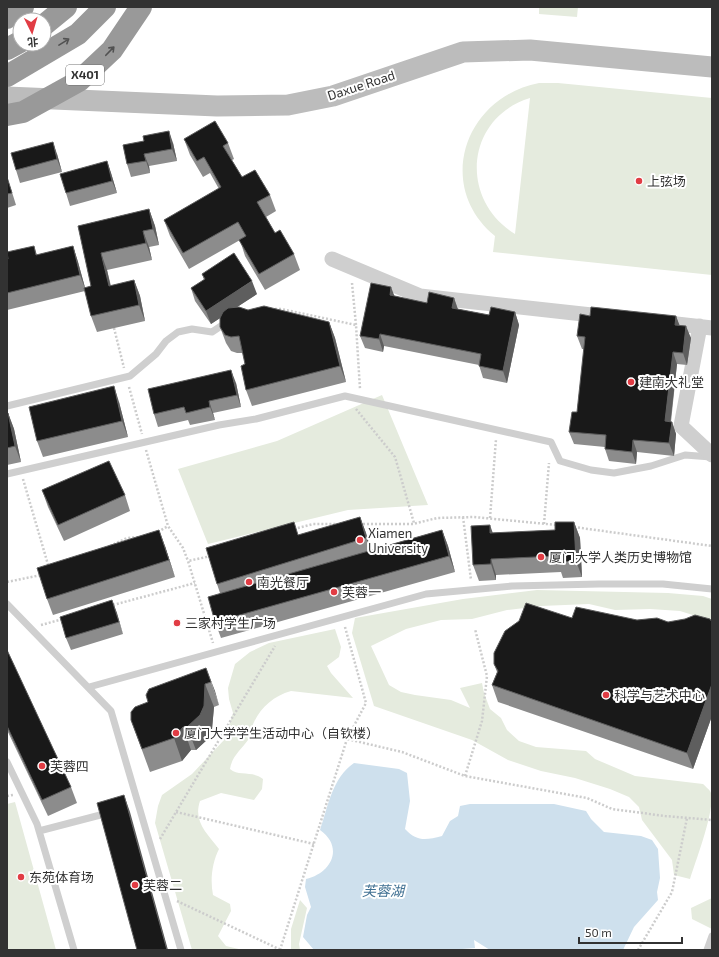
<svg xmlns="http://www.w3.org/2000/svg" width="719" height="957" font-family="'Exo 2','Noto Sans SC',sans-serif">
<style>
.green{fill:#e5ebde;fill-rule:evenodd}
.water{fill:#cee0ed}
.lines{fill:none;stroke-linecap:round;stroke-linejoin:round}
.path{stroke:#ccc;stroke-width:2.5;stroke-dasharray:2 2;stroke-linecap:butt}
.lane{stroke:#cfcfcf;stroke-width:7}
.street{stroke:#cfcfcf;stroke-width:15}
.secondary{stroke:#bcbcbc;stroke-width:21}
.highway{stroke:#999;stroke-width:22}
.highway-bridge{stroke:#999;stroke-width:22}
.wall{fill:#8c8c8c}
.shaded-wall{fill:#5e5e5e}
.building{fill:#191919;stroke:#5e5e5e}
.oneway{stroke:#515151}
.poi-dot{fill:#e13c44;stroke:#fff;stroke-width:1.5}
.labels{text-anchor:middle;stroke-width:4;stroke-linejoin:round;paint-order:stroke}
.shield{fill:#fff;stroke:#707070;stroke-width:1}
.shield-label{font-size:12px;font-weight:bold;fill:#323232}
.street-label{font-size:13px;fill:#323232;stroke:#fff}
.poi-label{font-size:13px;fill:#323232;stroke:#fff;text-anchor:start}
.water-label{font-size:14px;font-style:italic;fill:#417193;stroke:#fff}
</style>
<rect width="100%" height="100%" fill="#fff"/>
<path class="green" d="M 539,7 L 578,7 L 577,17 L 539,14 Z
M 539,83 L 558,83 L 712,98 L 712,275 L 493,252 L 495,236 C 434,186 465,97 539,83 ZM 530,98 L 515,234 C 459,200 465,118 530,98 Z
M 382,395 L 428,505 L 348,510 L 208,544 L 178,469 L 277,441 Z
M 537,590 L 668,593 L 703,596 L 712,599 L 712,621 L 680,611 L 650,609 L 615,610 L 589,604 L 541,606 L 507,610 L 472,619 L 441,620 L 406,629 L 371,646 L 389,685 L 401,692 L 415,695 L 451,700 L 470,708 L 460,688 L 482,683 L 484,693 L 490,709 L 501,718 L 507,730 L 519,741 L 536,747 L 586,751 L 595,759 L 635,776 L 703,784 C 705,786 710,790 711,793 C 715,811 696,860 690,879 L 674,875 L 672,860 L 642,820 L 639,807 L 629,797 L 610,789 L 575,778 L 541,771 L 508,760 L 472,740 L 374,706 L 352,633 L 355,618 L 463,599 Z
M 335,629 L 341,647 L 339,657 L 327,666 L 331,673 L 353,698 L 291,691 C 274,696 262,706 254,722 C 251,728 251,735 248,740 C 241,750 232,756 230,769 C 239,777 252,770 263,779 L 262,789 L 254,800 L 221,793 L 200,801 C 193,822 207,833 219,849 C 212,863 210,880 213,895 L 230,904 L 231,911 L 218,936 L 226,946 L 243,950 L 192,950 L 155,823 L 158,806 L 162,795 L 192,774 L 224,740 L 233,713 L 229,699 L 228,688 L 235,664 L 250,652 L 269,643 Z
M 15,802 L 56,950 L 7,950 L 7,804 Z
M 712,898 L 712,929 L 692,919 L 691,908 Z
M 300,900 L 307,908 L 299,944 L 300,950 L 291,950 L 291,929 Z"/>
<path class="water" d="M 354,763 L 399,769 L 407,773 L 410,801 L 405,829 C 417,842 426,840 442,836 L 450,821 L 458,816 L 460,806 L 470,804 L 554,804 L 586,811 L 591,819 L 604,832 L 641,836 L 652,840 L 658,849 L 660,878 L 657,892 L 658,900 L 634,927 L 623,950 L 490,950 L 474,940 L 475,948 L 449,950 L 314,950 L 303,937 L 307,915 L 311,907 L 305,887 L 306,879 C 332,873 344,847 320,830 C 328,807 332,778 354,763 Z"/>
<g class="lines">
<path class="path" d="M 352,283 L 356,325
M 275,309 L 281,309 L 356,325 L 360,389
M 114,328 L 124,368
M 129,387 L 142,434
M 356,409 L 395,457 L 414,523
M 146,450 L 168,526 L 183,548 L 188,561
M 23,479 L 49,568
M 463,517 L 471,580
M 490,518 L 496,439
M 359,524 L 413,524 L 437,518 L 474,517 L 557,525
M 544,524 L 549,463
M 574,527 L 712,546
M 294,529 L 313,524 L 338,524
M 158,532 L 168,526
M 110,546 L 127,538 L 140,537
M 211,556 L 188,561 L 213,643
M 7,582 L 41,575
M 113,605 L 195,583
M 41,625 L 63,619
M 345,627 L 366,703 L 347,739 L 402,752 L 465,776 L 587,798 L 612,809 L 665,816 L 712,820
M 465,776 L 482,721 L 487,676 L 475,629
M 7,796 L 13,795
M 176,812 L 314,844
M 160,839 L 275,646
M 177,901 L 281,950
M 280,950 L 347,739
M 638,950 L 672,892 L 687,818"/>
<path class="lane" d="M 7,406 L 130,376 L 156,354 L 166,341 L 178,332 L 192,329 L 212,332 L 227,322
M 7,474 L 219,425 L 256,419 L 345,396 L 551,442 L 560,461 L 591,470 L 614,473 L 651,466 L 685,455 L 711,457
M 7,604 L 111,711 L 181,950
M 89,687 L 426,594 L 512,586 L 599,584 L 663,584 L 712,589
M 7,762 L 37,824 L 74,950
M 39,831 L 108,813
M 707,950 L 712,936"/>
<path class="street" d="M 332,259 L 420,296 L 610,317
M 659,322 L 712,328
M 700,326 L 681,426 L 712,455"/>
<path class="secondary" d="M 7,97 L 217,106 L 288,105 L 333,96 L 463,52 L 530,50 L 712,67"/>
<path class="highway" d="M 7,18 L 23,7
M 44,25 L 66,7
M 7,49 L 20,42"/>
<path class="highway-bridge" d="M 7,76 L 78,34 L 105,7
M 7,115 L 23,112 L 79,81 L 112,50 L 141,7"/>
</g>
<path class="wall" d="M 184,139 L 228,143 L 234,159 L 232,160 L 242,177 L 270,195 L 276,211 L 266,217 L 275,233 L 294,254 L 300,270 L 265,290 L 245,256 L 240,240 L 189,269 L 170,236 L 164,220 L 219,189 L 210,173 L 203,177 L 190,155 Z
M 173,143 L 177,161 L 149,166 L 150,173 L 131,177 L 127,164 L 123,145 Z
M 57,154 L 62,172 L 20,183 L 16,170 Z
M 107,161 L 111,173 L 117,193 L 70,206 L 66,193 Z
M 7,177 L 11,189 L 16,205 L 7,208 Z
M 149,209 L 155,226 L 159,245 L 149,247 L 152,260 L 107,270 L 111,286 L 134,280 L 140,296 L 145,321 L 97,332 L 91,316 L 85,291 L 7,310 L 7,259 L 34,246 L 37,255 L 73,246 L 78,262 L 85,288 L 91,286 L 78,226 Z
M 202,274 L 257,294 L 237,307 L 248,310 L 329,322 L 335,338 L 346,382 L 252,406 L 246,390 L 245,364 L 243,353 L 237,353 L 231,351 L 226,343 L 220,327 L 220,318 L 211,324 L 195,301 L 191,288 L 204,280 Z
M 394,296 L 427,303 L 454,298 L 458,309 L 489,315 L 515,312 L 519,325 L 507,383 L 483,378 L 479,365 L 384,346 L 383,352 L 365,348 L 360,336 Z
M 590,316 L 676,316 L 679,325 L 691,338 L 687,365 L 677,364 L 671,422 L 672,422 L 676,434 L 674,456 L 637,452 L 636,464 L 609,461 L 605,449 L 605,447 L 574,444 L 569,432 L 577,412 L 584,349 L 582,349 L 577,336 Z
M 236,383 L 241,407 L 213,413 L 215,420 L 190,425 L 188,420 L 158,427 L 154,414 Z
M 119,402 L 128,437 L 43,457 L 37,441 Z
M 7,413 L 8,413 L 14,429 L 21,462 L 7,465 Z
M 42,490 L 125,495 L 130,511 L 64,541 L 48,507 Z
M 360,517 L 366,533 L 371,550 L 442,530 L 448,546 L 455,572 L 221,638 L 215,622 L 220,593 L 217,584 L 299,535 Z
M 574,522 L 580,538 L 582,577 L 563,578 L 561,572 L 496,575 L 496,580 L 479,581 L 473,565 L 493,533 L 555,530 Z
M 165,546 L 175,577 L 53,615 L 47,599 Z
M 112,600 L 123,634 L 71,650 L 66,638 Z
M 572,618 L 637,620 L 668,622 L 712,622 L 712,716 L 693,769 L 498,702 L 492,685 L 497,672 L 494,664 Z
M 7,650 L 71,787 L 77,803 L 48,816 L 7,730 Z
M 206,668 L 219,705 L 214,707 L 212,729 L 209,738 L 196,750 L 191,750 L 182,761 L 150,772 L 131,720 L 148,702 Z"/>
<path class="shaded-wall" d="M 169,131 L 173,143 L 177,161 L 172,149 Z
M 53,142 L 57,154 L 62,172 L 57,159 Z
M 144,154 L 149,166 L 150,173 L 146,161 Z
M 107,161 L 111,173 L 117,193 L 112,181 Z
M 149,209 L 155,226 L 159,245 L 153,229 Z
M 143,231 L 149,247 L 152,260 L 146,243 Z
M 73,246 L 78,262 L 86,291 L 80,275 Z
M 101,253 L 107,270 L 114,302 L 109,286 Z
M 134,280 L 140,296 L 145,321 L 139,305 Z
M 252,281 L 257,294 L 211,324 L 206,311 Z
M 391,287 L 396,300 L 390,295 Z
M 454,298 L 458,310 L 452,308 Z
M 515,312 L 519,325 L 507,383 L 503,371 Z
M 676,316 L 681,329 L 675,325 Z
M 329,322 L 335,338 L 346,382 L 340,366 Z
M 686,326 L 691,338 L 687,365 L 683,353 Z
M 380,334 L 384,346 L 383,352 L 379,339 Z
M 673,352 L 677,364 L 669,434 L 665,421 Z
M 231,370 L 236,383 L 241,407 L 237,395 Z
M 114,386 L 119,402 L 128,437 L 122,421 Z
M 209,401 L 213,413 L 215,420 L 210,407 Z
M 8,413 L 14,429 L 21,462 L 15,446 Z
M 672,422 L 676,434 L 674,456 L 669,443 Z
M 633,440 L 637,452 L 636,464 L 632,452 Z
M 360,517 L 366,533 L 372,555 L 366,538 Z
M 574,522 L 580,538 L 582,577 L 576,561 Z
M 490,525 L 496,542 L 490,533 Z
M 159,530 L 165,546 L 175,577 L 169,560 Z
M 442,530 L 448,546 L 455,572 L 449,556 Z
M 491,559 L 496,575 L 496,580 L 491,564 Z
M 112,600 L 117,613 L 123,634 L 119,622 Z
M 206,668 L 215,691 L 219,705 L 211,682 Z
M 205,684 L 214,707 L 212,729 L 209,738 L 196,750 L 187,727 Z
M 712,684 L 712,716 L 693,769 L 687,753 Z
M 183,727 L 191,750 L 182,761 L 174,738 Z
M 124,795 L 130,812 L 168,950 L 167,950 Z"/>
<path class="building" d="M 215,121 L 228,143 L 223,146 L 242,177 L 255,170 L 270,195 L 257,202 L 275,233 L 280,230 L 294,254 L 259,274 L 239,240 L 246,236 L 238,222 L 183,253 L 164,220 L 221,187 L 204,157 L 197,161 L 184,139 Z
M 169,131 L 172,149 L 144,154 L 146,161 L 127,164 L 123,145 L 144,141 L 143,136 Z
M 53,142 L 57,159 L 16,170 L 11,153 Z
M 107,161 L 112,181 L 66,193 L 60,174 Z
M 7,177 L 12,193 L 7,194 Z
M 149,209 L 153,229 L 143,231 L 146,243 L 101,253 L 109,286 L 134,280 L 139,305 L 91,316 L 84,288 L 91,286 L 78,226 Z
M 34,246 L 36,255 L 73,246 L 80,275 L 7,293 L 7,259 L 8,259 L 7,252 Z
M 234,253 L 252,281 L 206,311 L 191,288 L 205,279 L 202,274 Z
M 371,283 L 391,287 L 390,295 L 427,303 L 429,292 L 454,298 L 452,308 L 489,315 L 491,307 L 515,312 L 503,371 L 479,366 L 481,354 L 380,334 L 379,339 L 360,336 Z
M 264,306 L 329,322 L 340,366 L 246,390 L 241,366 L 245,364 L 239,336 L 231,337 L 225,335 L 220,327 L 220,318 L 223,312 L 228,308 L 239,307 L 248,310 Z
M 591,307 L 676,316 L 675,325 L 686,326 L 683,353 L 673,352 L 665,421 L 672,422 L 669,443 L 633,440 L 632,452 L 605,449 L 606,435 L 569,432 L 572,412 L 577,412 L 585,337 L 577,336 L 580,314 L 590,316 Z
M 231,370 L 237,395 L 209,401 L 210,407 L 186,413 L 184,407 L 154,414 L 148,389 Z
M 114,386 L 122,421 L 37,441 L 29,407 Z
M 7,413 L 8,413 L 15,446 L 7,448 Z
M 109,461 L 125,495 L 58,525 L 42,490 Z
M 360,517 L 366,538 L 217,584 L 206,548 L 294,522 L 298,535 Z
M 555,522 L 574,522 L 576,561 L 557,562 L 557,556 L 491,559 L 491,564 L 473,565 L 471,526 L 490,525 L 490,533 L 555,530 Z
M 159,530 L 169,560 L 47,599 L 37,568 Z
M 442,530 L 449,556 L 215,622 L 208,597 Z
M 112,600 L 119,622 L 66,638 L 60,617 Z
M 526,603 L 572,618 L 576,607 L 637,620 L 657,618 L 668,622 L 685,619 L 695,615 L 710,619 L 712,622 L 712,684 L 687,753 L 492,685 L 498,671 L 494,664 L 494,653 L 505,631 L 519,621 Z
M 7,650 L 71,787 L 42,800 L 7,726 Z
M 206,668 L 211,682 L 205,684 L 204,706 L 200,715 L 187,727 L 183,727 L 174,738 L 142,749 L 131,720 L 131,712 L 135,707 L 148,702 L 146,695 L 149,689 Z
M 124,795 L 167,950 L 137,950 L 97,803 Z"/>
<defs><path id="oneway-shaft" d="M-6 0H5M1.5-3L5.5 0L1.5 3" fill="none" stroke-width="1.6" stroke-linecap="round" stroke-linejoin="round"/></defs>
<g class="oneway">
<use href="#oneway-shaft" transform="translate(64 42) rotate(-32)"/>
<use href="#oneway-shaft" transform="translate(110 51) rotate(-46)"/>
</g>
<g class="poi-dot">
<circle cx="639" cy="181" r="4"/>
<circle cx="631" cy="382" r="4"/>
<circle cx="360" cy="540" r="4"/>
<circle cx="541" cy="557" r="4"/>
<circle cx="249" cy="582" r="4"/>
<circle cx="334" cy="592" r="4"/>
<circle cx="177" cy="623" r="4"/>
<circle cx="606" cy="695" r="4"/>
<circle cx="176" cy="733" r="4"/>
<circle cx="42" cy="766" r="4"/>
<circle cx="21" cy="877" r="4"/>
<circle cx="135" cy="885" r="4"/>
</g>
<g class="labels">
<rect class="shield" x="66" y="65" width="38" height="20" rx="3"/>
<g class="shield-label">
<text x="85" y="79">X401</text>
</g>
<g class="street-label">
<text transform="translate(361 85) rotate(-18)" y="5">Daxue Road</text>
</g>
<g class="poi-label">
<text x="647" y="186">上弦场</text>
<text x="639" y="387">建南大礼堂</text>
<text x="368" y="538">Xiamen<tspan x="368" dy="15">University</tspan></text>
<text x="549" y="562">厦门大学人类历史博物馆</text>
<text x="257" y="587">南光餐厅</text>
<text x="342" y="597">芙蓉一</text>
<text x="185" y="628">三家村学生广场</text>
<text x="614" y="700">科学与艺术中心</text>
<text x="184" y="738">厦门大学学生活动中心（自钦楼）</text>
<text x="50" y="771">芙蓉四</text>
<text x="29" y="882">东苑体育场</text>
<text x="143" y="890">芙蓉二</text>
</g>
<g class="water-label">
<text x="383" y="896">芙蓉湖</text>
</g>
</g>
<rect width="719" height="957" fill="none" stroke="#323232" stroke-width="16"/>
<g transform="translate(32 32) rotate(175)"><circle r="19" fill="#ffffff" stroke="#adadad"/>
<path d="M0-3L7 15L0 10L-7 15Z" fill="#e13c44"/>
<text y="-6" font-size="11" font-weight="bold" text-anchor="middle" fill="#323232">北</text>
</g>
<path d="M579 937v6h103v-6" fill="none" stroke="#323232" stroke-width="2"/>
<text x="585" y="937" font-size="12" fill="#323232" stroke="#ffffff" stroke-width="3" paint-order="stroke">50 m</text>
</svg>
